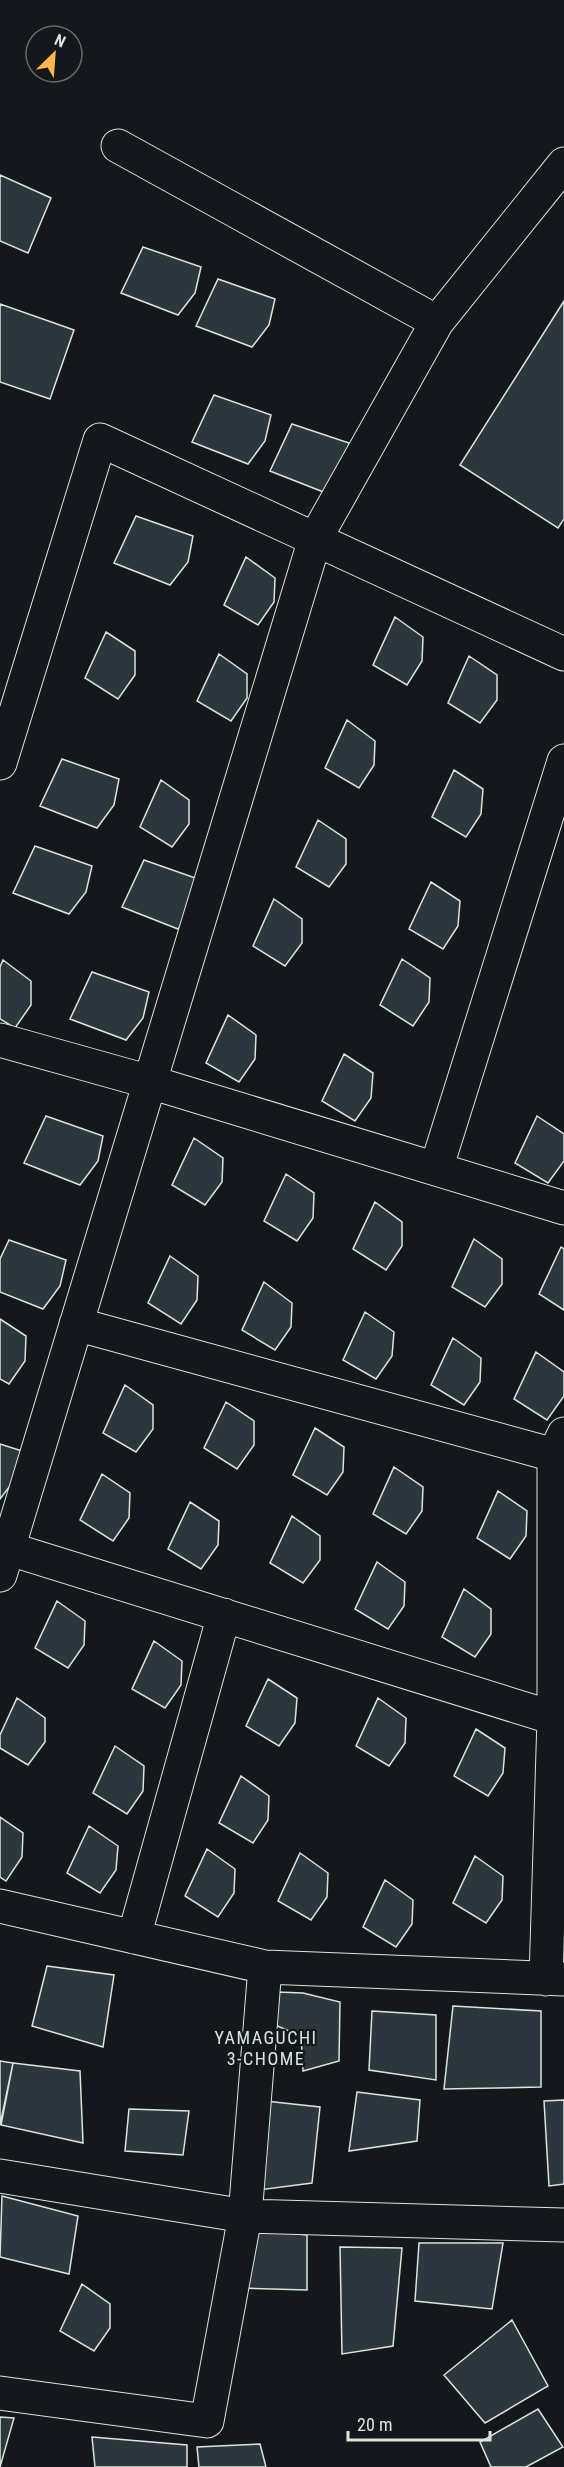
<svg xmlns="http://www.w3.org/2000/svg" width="564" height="2467" font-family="'Roboto Condensed',sans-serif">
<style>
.building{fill:#2c363c;stroke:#d8e6dc;stroke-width:1.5}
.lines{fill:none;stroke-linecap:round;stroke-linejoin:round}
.street-casing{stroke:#d8e6dc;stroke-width:35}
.street{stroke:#14181c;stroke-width:33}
.labels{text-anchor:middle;stroke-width:4.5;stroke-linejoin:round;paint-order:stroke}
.neighbourhood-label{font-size:18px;letter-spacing:1.5px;fill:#d8e6dc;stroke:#14181c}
</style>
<rect width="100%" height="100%" fill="#14181c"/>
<path class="building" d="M 0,175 L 51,198 L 28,253 L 0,241 Z
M 143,247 L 201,267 L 195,293 L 178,315 L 121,293 Z
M 218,279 L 275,299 L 269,325 L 252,347 L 196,326 Z
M 564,301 L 564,519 L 558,528 L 460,465 Z
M 0,304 L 74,330 L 50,399 L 0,382 Z
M 214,395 L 271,415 L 265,441 L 248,464 L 192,442 Z
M 292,424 L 349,443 L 344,470 L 326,493 L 270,471 Z
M 136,516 L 193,536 L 188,562 L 170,585 L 114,563 Z
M 246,557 L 275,578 L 274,602 L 258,625 L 224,605 Z
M 395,617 L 423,637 L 422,661 L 407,685 L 373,665 Z
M 106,632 L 135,651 L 135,675 L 118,699 L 85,678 Z
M 219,654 L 247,674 L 247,698 L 231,721 L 197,701 Z
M 469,656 L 497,675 L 497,700 L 480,723 L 448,703 Z
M 347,720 L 375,741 L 374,765 L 359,788 L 325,768 Z
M 62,759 L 119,779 L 114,805 L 97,828 L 40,806 Z
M 454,770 L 483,789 L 481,814 L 466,837 L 432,817 Z
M 161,780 L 189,800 L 189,824 L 172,847 L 140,827 Z
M 318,820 L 346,839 L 346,864 L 329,887 L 296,867 Z
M 35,846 L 92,866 L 86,892 L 69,914 L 13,893 Z
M 144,860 L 201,880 L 196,906 L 178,929 L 122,907 Z
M 431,882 L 460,901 L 458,926 L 443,949 L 409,929 Z
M 274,899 L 302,919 L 302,943 L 285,966 L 253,946 Z
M 402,959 L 430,978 L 429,1002 L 413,1026 L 380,1005 Z
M 3,960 L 31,981 L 31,1005 L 15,1028 L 0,1019 L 0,967 Z
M 92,972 L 149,992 L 143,1018 L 126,1040 L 70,1019 Z
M 228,1015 L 256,1035 L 255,1059 L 239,1082 L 206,1063 Z
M 344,1054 L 373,1073 L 371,1098 L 355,1121 L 322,1101 Z
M 46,1116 L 103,1136 L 98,1161 L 80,1185 L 24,1163 Z
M 537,1116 L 564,1134 L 564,1161 L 548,1183 L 515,1163 Z
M 194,1138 L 223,1158 L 222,1182 L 205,1205 L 172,1185 Z
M 286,1174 L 314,1193 L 313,1218 L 297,1241 L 264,1221 Z
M 375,1202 L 402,1222 L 402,1246 L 386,1270 L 353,1249 Z
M 474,1239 L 502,1259 L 502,1284 L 485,1307 L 452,1287 Z
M 9,1240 L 66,1260 L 60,1286 L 43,1309 L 0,1292 L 0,1259 Z
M 561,1247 L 564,1249 L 564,1310 L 539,1294 Z
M 170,1256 L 198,1276 L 197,1300 L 181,1324 L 148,1303 Z
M 264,1282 L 292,1303 L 291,1327 L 275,1350 L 242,1330 Z
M 365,1312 L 394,1332 L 392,1356 L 376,1379 L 343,1360 Z
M 0,1319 L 26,1336 L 25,1361 L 9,1384 L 0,1379 Z
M 453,1338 L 481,1358 L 480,1382 L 464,1405 L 431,1385 Z
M 536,1352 L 564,1372 L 564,1396 L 547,1420 L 514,1399 Z
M 125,1385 L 153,1405 L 153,1429 L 136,1452 L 103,1433 Z
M 226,1402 L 254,1421 L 254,1445 L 237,1469 L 204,1448 Z
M 315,1428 L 344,1447 L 343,1472 L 327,1495 L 293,1475 Z
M 0,1444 L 22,1451 L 16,1478 L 0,1499 Z
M 394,1467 L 423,1487 L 422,1511 L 406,1534 L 373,1514 Z
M 102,1474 L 130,1493 L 129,1518 L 113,1541 L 80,1520 Z
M 498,1491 L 527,1511 L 526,1536 L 510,1559 L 477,1538 Z
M 190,1502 L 219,1521 L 218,1545 L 201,1569 L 168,1549 Z
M 292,1516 L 320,1536 L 320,1560 L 303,1583 L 270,1563 Z
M 377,1562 L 405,1582 L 404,1606 L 388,1629 L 355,1609 Z
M 464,1589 L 491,1609 L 491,1634 L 475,1657 L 442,1637 Z
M 57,1601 L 85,1621 L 84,1645 L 68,1668 L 35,1648 Z
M 154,1641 L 182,1661 L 181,1685 L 165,1708 L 132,1689 Z
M 268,1679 L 297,1698 L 295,1723 L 279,1746 L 246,1726 Z
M 17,1698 L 45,1718 L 45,1742 L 28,1765 L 0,1748 L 0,1735 Z
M 378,1698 L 406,1718 L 405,1743 L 389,1766 L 356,1746 Z
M 476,1729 L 505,1748 L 503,1773 L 488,1796 L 454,1776 Z
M 115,1746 L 144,1766 L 143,1791 L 127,1814 L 93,1793 Z
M 241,1776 L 269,1796 L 268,1820 L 253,1843 L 219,1823 Z
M 0,1817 L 23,1833 L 22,1857 L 6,1881 L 0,1877 Z
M 89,1826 L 118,1846 L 116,1870 L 100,1893 L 67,1873 Z
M 207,1849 L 235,1869 L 234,1893 L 218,1917 L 185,1896 Z
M 300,1853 L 328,1873 L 327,1897 L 311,1920 L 278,1901 Z
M 475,1856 L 503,1876 L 502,1900 L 486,1923 L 453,1903 Z
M 385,1880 L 413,1900 L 412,1924 L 396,1947 L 363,1927 Z
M 47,1966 L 114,1975 L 103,2047 L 32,2026 Z
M 277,1992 L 303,1993 L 340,2002 L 339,2061 L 303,2071 L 301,2036 L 268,2022 Z
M 453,2006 L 541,2011 L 541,2087 L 444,2089 Z
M 372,2011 L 436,2015 L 436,2080 L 369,2070 Z
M 0,2061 L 13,2063 L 0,2125 Z
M 13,2063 L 80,2071 L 83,2143 L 1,2125 Z
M 357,2092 L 420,2100 L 417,2141 L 349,2151 Z
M 564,2100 L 564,2184 L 549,2186 L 544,2101 Z
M 265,2101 L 320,2107 L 312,2183 L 259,2190 Z
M 129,2109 L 189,2111 L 183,2155 L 125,2151 Z
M 2,2196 L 78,2216 L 69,2274 L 0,2257 Z
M 243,2228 L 307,2235 L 307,2290 L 241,2288 Z
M 419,2243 L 503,2243 L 492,2309 L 415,2301 Z
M 340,2247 L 402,2248 L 393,2346 L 342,2354 Z
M 82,2284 L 110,2304 L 110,2328 L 94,2351 L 60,2331 Z
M 512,2320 L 548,2386 L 485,2423 L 444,2375 Z
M 538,2409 L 563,2447 L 526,2467 L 491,2467 L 480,2442 Z
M 0,2417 L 14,2418 L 0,2467 Z
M 92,2437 L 187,2445 L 187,2467 L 95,2467 Z
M 260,2444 L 266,2467 L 199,2467 L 197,2447 Z"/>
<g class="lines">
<g class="street-casing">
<path id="street" d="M 118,146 L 437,322
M 0,763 L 100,440 L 564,654
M 0,1040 L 150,1082 L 564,1208
M 436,1169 L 564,761
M 76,1324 L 554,1455
M 0,1546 L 554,1718 L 564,1719
M 0,1575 L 315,539 L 437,322 L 564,164
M 0,1906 L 265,1967 L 564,1979
M 134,1937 L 224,1615
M 546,1979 L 554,1718 L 554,1455 L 564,1434
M 0,2176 L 245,2216 L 564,2225
M 0,2393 L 207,2421 L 245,2216 L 265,1967"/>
</g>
<use href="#street" class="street"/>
</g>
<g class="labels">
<g class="neighbourhood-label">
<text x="266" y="2044">YAMAGUCHI<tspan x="266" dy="21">3-CHOME</tspan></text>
</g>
</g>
<g transform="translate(54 54) rotate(25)"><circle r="28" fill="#14181c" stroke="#626a69" stroke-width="1.5"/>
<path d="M0-4.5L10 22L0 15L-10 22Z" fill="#ffb74d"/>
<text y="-9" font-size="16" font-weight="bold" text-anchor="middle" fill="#d8e6dc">N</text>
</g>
<path d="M348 2431v9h142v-9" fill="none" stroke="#d8e6dc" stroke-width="3"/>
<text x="357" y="2431" font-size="18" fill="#d8e6dc" stroke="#14181c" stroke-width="4.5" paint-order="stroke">20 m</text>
</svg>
